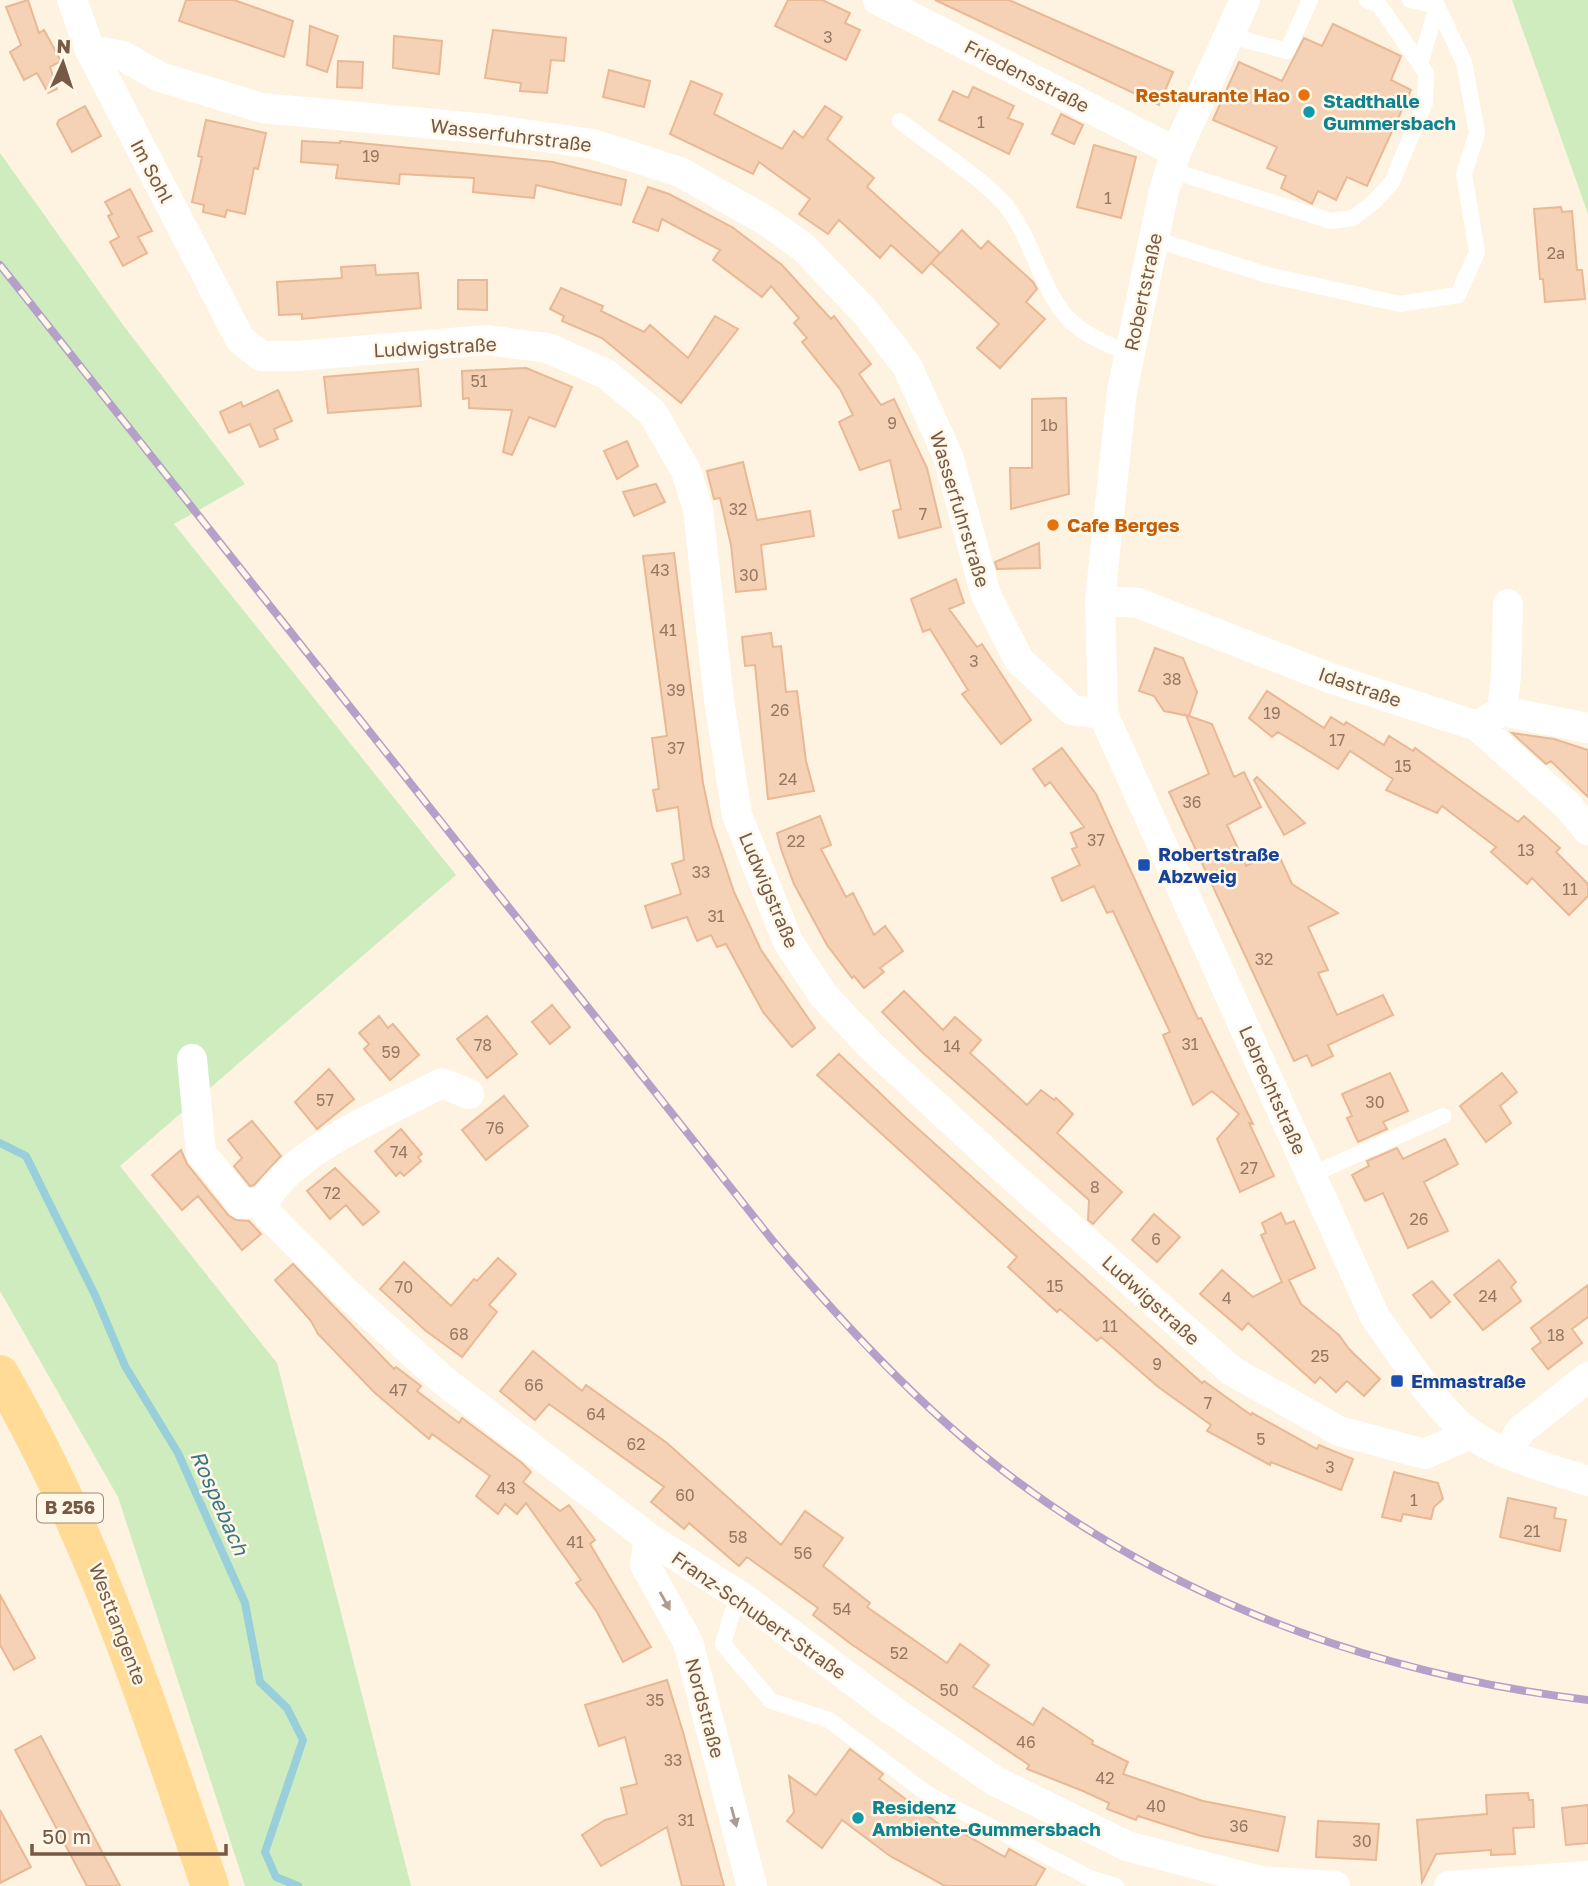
<svg xmlns="http://www.w3.org/2000/svg" width="1588" height="1886" font-family="'Golos Text',sans-serif">
<style>
.green{fill:#cfecbe}
.lines{fill:none;stroke-linecap:round;stroke-linejoin:round}
.stream{stroke:#99cfdb;stroke-width:8}
.building{fill:#f5d1b6;stroke:#e9b895;stroke-width:2}
.lane{stroke:#fff;stroke-width:16}
.street{stroke:#fff;stroke-width:30}
.primary{stroke:#ffdb96;stroke-width:38}
.rail-casing{stroke:#b69fc8;stroke-width:8}
.rail{stroke:#fff7e8;stroke-width:5;stroke-dasharray:16;stroke-linecap:butt}
.oneway{fill:#ad9b90}
.food-dot{fill:#e8710a;stroke:#fff7e8;stroke-width:2.5}
.culture-dot{fill:#0f9aa8;stroke:#fff7e8;stroke-width:2.5}
.transit-dot{fill:#1a4fb4;stroke:#fff7e8;stroke-width:2.5}
.labels{text-anchor:middle;stroke-width:5;stroke-linejoin:round;paint-order:stroke}
.number-label{font-size:16px;fill:#967762}
.shield{fill:#fff7e8;stroke:#a08877;stroke-width:2}
.shield-label{font-size:18px;font-weight:bold;fill:#775946}
.street-label{font-size:19px;fill:#775946;stroke:#fff7e8}
.food-label{font-size:19px;font-weight:bold;fill:#c56008;stroke:#fff7e8;text-anchor:end}
.culture-label{font-size:19px;font-weight:bold;fill:#0d838f;stroke:#fff7e8;text-anchor:start}
.transit-label{font-size:19px;font-weight:bold;fill:#164399;stroke:#fff7e8;text-anchor:start}
.water-label{font-size:21px;font-style:italic;fill:#3b7685;stroke:#fff7e8}
</style>
<rect width="100%" height="100%" fill="#fef3e0"/>
<path class="green" d="M 1512,0 L 1588,0 L 1588,214 Z
M 0,153 L 123,325 L 245,484 L 174,524 L 456,875 L 120,1166 L 277,1363 L 411,1886 L 245,1886 L 118,1497 L 0,1291 Z"/>
<g class="lines">
<path class="stream" d="M 0,1143 L 26,1156 L 95,1295 L 125,1366 L 178,1453 L 245,1603 L 260,1682 L 287,1708 L 303,1740 L 265,1852 L 276,1877 L 298,1886"/>
</g>
<path class="building" d="M 28,0 L 39,33 L 44,30 L 61,61 L 50,67 L 57,89 L 48,93 L 37,73 L 24,80 L 10,52 L 21,45 L 6,7 Z
M 186,0 L 234,0 L 293,21 L 284,57 L 179,21 Z
M 788,0 L 822,0 L 850,13 L 845,23 L 860,30 L 846,60 L 775,26 Z
M 935,0 L 1009,0 L 1173,72 L 1159,105 Z
M 1333,24 L 1401,56 L 1391,80 L 1411,90 L 1367,186 L 1347,177 L 1336,200 L 1318,191 L 1312,204 L 1281,188 L 1286,176 L 1267,168 L 1277,147 L 1213,120 L 1239,62 L 1282,81 L 1304,38 L 1322,46 Z
M 310,26 L 338,36 L 327,72 L 307,65 Z
M 493,30 L 566,38 L 564,61 L 551,60 L 547,93 L 520,91 L 521,83 L 485,78 Z
M 394,36 L 442,41 L 439,74 L 393,68 Z
M 338,61 L 363,62 L 362,88 L 337,87 Z
M 609,70 L 650,81 L 644,107 L 603,97 Z
M 691,81 L 722,94 L 714,114 L 782,149 L 794,131 L 803,138 L 825,106 L 842,117 L 827,139 L 874,178 L 867,187 L 940,253 L 922,273 L 891,245 L 880,258 L 839,220 L 828,234 L 799,214 L 810,199 L 759,162 L 753,174 L 670,134 Z
M 973,87 L 1014,106 L 1008,118 L 1023,124 L 1009,154 L 939,120 L 953,91 L 968,98 Z
M 85,106 L 101,136 L 72,152 L 57,124 L 59,120 Z
M 1061,114 L 1083,125 L 1074,144 L 1052,134 Z
M 206,120 L 266,133 L 258,169 L 254,168 L 245,214 L 227,210 L 225,217 L 203,212 L 204,205 L 192,202 L 202,157 L 198,156 Z
M 302,141 L 340,143 L 340,141 L 553,162 L 626,180 L 621,205 L 536,185 L 534,198 L 473,192 L 474,178 L 400,174 L 399,184 L 336,178 L 338,165 L 301,162 Z
M 1094,145 L 1136,157 L 1121,218 L 1077,207 Z
M 648,187 L 669,194 L 732,227 L 782,265 L 831,319 L 834,316 L 871,364 L 859,374 L 881,405 L 894,399 L 927,468 L 941,527 L 899,538 L 893,511 L 901,509 L 890,460 L 860,470 L 839,422 L 853,415 L 840,389 L 802,342 L 807,338 L 794,323 L 799,318 L 771,286 L 762,297 L 713,260 L 720,250 L 662,219 L 658,231 L 633,222 Z
M 130,189 L 152,231 L 138,237 L 147,253 L 123,266 L 110,242 L 119,237 L 108,216 L 112,214 L 105,202 Z
M 1561,207 L 1562,212 L 1572,211 L 1577,270 L 1582,270 L 1585,299 L 1545,302 L 1543,279 L 1540,279 L 1534,209 Z
M 962,230 L 981,249 L 988,241 L 1033,282 L 1037,289 L 1026,302 L 1045,319 L 1000,368 L 977,348 L 999,324 L 931,263 Z
M 375,265 L 376,275 L 418,273 L 421,308 L 302,319 L 302,314 L 279,315 L 277,282 L 342,278 L 341,267 Z
M 458,280 L 487,280 L 487,310 L 458,309 Z
M 561,288 L 603,306 L 601,311 L 644,332 L 650,325 L 688,358 L 715,316 L 738,329 L 681,403 L 602,338 L 562,321 L 564,316 L 550,309 Z
M 526,368 L 572,387 L 555,427 L 529,417 L 512,455 L 503,452 L 512,410 L 469,408 L 469,398 L 463,399 L 462,371 Z
M 418,369 L 421,406 L 328,413 L 324,377 Z
M 278,390 L 292,421 L 274,429 L 278,439 L 260,447 L 250,424 L 229,433 L 220,412 L 241,402 L 243,407 Z
M 1066,398 L 1069,494 L 1011,509 L 1010,468 L 1032,468 L 1032,399 Z
M 627,441 L 638,466 L 617,479 L 604,451 Z
M 743,462 L 757,520 L 810,511 L 814,536 L 761,545 L 766,589 L 736,592 L 731,545 L 720,498 L 714,499 L 707,471 Z
M 656,484 L 665,502 L 634,516 L 623,492 Z
M 1039,543 L 1040,568 L 997,569 L 995,562 Z
M 674,553 L 703,783 L 712,826 L 734,892 L 761,950 L 815,1028 L 792,1047 L 763,1012 L 726,944 L 717,947 L 711,935 L 697,941 L 687,917 L 652,928 L 645,906 L 681,894 L 672,864 L 684,860 L 678,807 L 657,811 L 653,790 L 659,789 L 652,738 L 667,736 L 643,556 Z
M 956,579 L 964,603 L 949,609 L 977,647 L 982,644 L 1031,720 L 1001,744 L 962,694 L 968,690 L 930,629 L 923,632 L 911,599 Z
M 771,633 L 773,647 L 781,646 L 786,692 L 797,691 L 806,761 L 814,791 L 768,799 L 755,665 L 745,666 L 742,637 Z
M 1155,648 L 1183,658 L 1197,692 L 1189,716 L 1164,711 L 1154,696 L 1139,691 Z
M 1267,691 L 1324,728 L 1331,717 L 1344,725 L 1346,722 L 1384,745 L 1389,736 L 1413,751 L 1415,748 L 1518,822 L 1524,816 L 1560,848 L 1556,852 L 1588,884 L 1588,896 L 1569,915 L 1532,878 L 1527,884 L 1491,852 L 1496,847 L 1442,806 L 1437,813 L 1386,790 L 1393,779 L 1350,751 L 1338,769 L 1278,732 L 1272,737 L 1249,718 Z
M 1186,715 L 1212,724 L 1234,777 L 1244,772 L 1261,807 L 1227,825 L 1246,866 L 1277,851 L 1292,884 L 1338,913 L 1308,927 L 1328,970 L 1318,973 L 1337,1015 L 1383,995 L 1393,1015 L 1328,1045 L 1333,1056 L 1312,1066 L 1307,1055 L 1294,1061 L 1169,792 L 1209,774 Z
M 1512,733 L 1554,739 L 1588,750 L 1588,797 L 1551,761 L 1546,764 Z
M 1062,748 L 1096,794 L 1198,1019 L 1201,1018 L 1253,1124 L 1249,1123 L 1274,1176 L 1240,1192 L 1217,1139 L 1239,1114 L 1212,1091 L 1193,1105 L 1163,1035 L 1170,1032 L 1113,911 L 1107,913 L 1094,886 L 1062,901 L 1052,878 L 1080,865 L 1072,849 L 1077,847 L 1071,833 L 1084,827 L 1050,782 L 1045,786 L 1033,769 Z
M 1257,777 L 1305,823 L 1284,835 L 1254,780 Z
M 820,816 L 831,845 L 821,849 L 846,897 L 853,893 L 874,935 L 885,926 L 903,951 L 880,968 L 884,972 L 864,988 L 854,976 L 852,978 L 827,945 L 794,884 L 781,849 L 777,833 Z
M 904,991 L 943,1030 L 955,1017 L 981,1040 L 970,1053 L 1027,1105 L 1041,1090 L 1054,1100 L 1056,1098 L 1073,1114 L 1057,1133 L 1122,1192 L 1093,1224 L 1088,1220 L 1089,1200 L 923,1053 L 882,1012 Z
M 552,1005 L 570,1027 L 550,1044 L 532,1022 Z
M 379,1016 L 388,1028 L 393,1024 L 419,1055 L 390,1080 L 364,1049 L 369,1044 L 359,1033 Z
M 487,1016 L 517,1054 L 487,1078 L 457,1039 Z
M 839,1054 L 906,1118 L 1202,1383 L 1204,1381 L 1251,1415 L 1252,1413 L 1317,1449 L 1319,1445 L 1353,1459 L 1341,1490 L 1271,1462 L 1270,1465 L 1207,1431 L 1211,1425 L 1157,1386 L 1101,1337 L 1097,1341 L 1060,1309 L 1057,1312 L 1008,1267 L 1017,1257 L 817,1075 Z
M 329,1069 L 354,1099 L 317,1129 L 295,1102 Z
M 1390,1073 L 1408,1111 L 1383,1122 L 1387,1129 L 1358,1142 L 1347,1118 L 1352,1116 L 1342,1094 Z
M 1502,1073 L 1517,1092 L 1500,1106 L 1511,1123 L 1486,1142 L 1460,1106 Z
M 504,1096 L 528,1126 L 486,1160 L 462,1130 Z
M 252,1121 L 281,1156 L 254,1185 L 250,1186 L 234,1166 L 242,1158 L 228,1140 Z
M 401,1129 L 422,1154 L 418,1157 L 421,1161 L 404,1176 L 400,1172 L 396,1176 L 375,1151 Z
M 1445,1139 L 1458,1164 L 1424,1182 L 1448,1231 L 1408,1248 L 1383,1193 L 1365,1201 L 1352,1175 L 1369,1166 L 1367,1161 L 1397,1148 L 1403,1159 Z
M 181,1150 L 187,1164 L 228,1215 L 236,1220 L 249,1221 L 261,1234 L 242,1250 L 198,1196 L 182,1210 L 152,1175 Z
M 335,1168 L 379,1212 L 363,1225 L 346,1205 L 330,1219 L 307,1191 Z
M 1281,1213 L 1286,1224 L 1294,1221 L 1315,1268 L 1289,1280 L 1301,1304 L 1339,1335 L 1349,1349 L 1380,1379 L 1364,1396 L 1347,1381 L 1336,1392 L 1320,1377 L 1315,1383 L 1248,1323 L 1242,1330 L 1200,1294 L 1222,1270 L 1253,1297 L 1282,1282 L 1261,1235 L 1266,1233 L 1262,1223 Z
M 1154,1214 L 1180,1237 L 1157,1262 L 1132,1240 Z
M 498,1258 L 516,1274 L 489,1305 L 497,1312 L 462,1357 L 426,1331 L 380,1289 L 404,1262 L 451,1306 L 474,1279 L 477,1281 Z
M 1499,1260 L 1516,1282 L 1511,1287 L 1521,1301 L 1483,1330 L 1454,1295 Z
M 293,1264 L 394,1369 L 396,1367 L 421,1386 L 417,1391 L 459,1423 L 462,1418 L 522,1463 L 531,1472 L 523,1482 L 560,1511 L 569,1505 L 595,1540 L 590,1544 L 651,1647 L 623,1662 L 597,1612 L 576,1583 L 581,1580 L 526,1503 L 517,1514 L 505,1504 L 498,1514 L 476,1496 L 490,1476 L 432,1434 L 429,1439 L 375,1393 L 318,1334 L 311,1321 L 275,1280 Z
M 1432,1281 L 1450,1302 L 1431,1318 L 1413,1295 Z
M 1588,1285 L 1588,1317 L 1572,1329 L 1582,1343 L 1548,1369 L 1532,1349 L 1541,1342 L 1531,1328 Z
M 533,1351 L 582,1391 L 586,1385 L 667,1443 L 781,1545 L 805,1511 L 843,1538 L 823,1566 L 870,1603 L 867,1607 L 947,1663 L 960,1644 L 989,1665 L 973,1687 L 1033,1725 L 1043,1708 L 1093,1741 L 1092,1744 L 1128,1762 L 1123,1774 L 1203,1801 L 1285,1817 L 1278,1851 L 1201,1836 L 1138,1816 L 1136,1820 L 1107,1809 L 1109,1803 L 1083,1791 L 1027,1769 L 1029,1765 L 851,1644 L 813,1615 L 818,1608 L 747,1557 L 739,1566 L 689,1523 L 684,1529 L 651,1502 L 664,1487 L 549,1404 L 535,1420 L 500,1391 Z
M 1394,1472 L 1438,1483 L 1443,1499 L 1434,1507 L 1431,1519 L 1403,1514 L 1401,1521 L 1382,1517 Z
M 1508,1498 L 1556,1508 L 1554,1518 L 1566,1520 L 1560,1551 L 1500,1537 Z
M 0,1595 L 35,1658 L 14,1670 L 0,1645 Z
M 667,1680 L 683,1732 L 724,1886 L 682,1886 L 667,1827 L 601,1866 L 582,1835 L 605,1820 L 627,1814 L 621,1788 L 637,1784 L 625,1737 L 599,1746 L 585,1705 Z
M 41,1736 L 120,1886 L 87,1886 L 15,1750 Z
M 850,1749 L 883,1774 L 879,1779 L 948,1831 L 950,1826 L 1005,1857 L 1009,1849 L 1045,1869 L 1035,1886 L 945,1886 L 890,1856 L 842,1820 L 822,1848 L 787,1821 L 794,1812 L 789,1776 L 816,1795 Z
M 1528,1793 L 1529,1800 L 1533,1800 L 1534,1827 L 1513,1828 L 1515,1854 L 1491,1855 L 1491,1850 L 1436,1854 L 1422,1882 L 1417,1820 L 1487,1814 L 1486,1795 Z
M 1588,1805 L 1588,1843 L 1566,1845 L 1562,1808 Z
M 0,1810 L 31,1867 L 0,1883 Z
M 1318,1821 L 1379,1824 L 1376,1860 L 1316,1857 Z"/>
<g class="lines">
<path class="lane" d="M 1410,0 L 1437,6 L 1420,64
M 1230,36 L 1287,51 L 1310,0
M 900,121 C 930,145 975,173 1001,200 C 1032,233 1039,286 1066,316 C 1082,335 1108,344 1130,354
M 1170,170 L 1331,221 L 1353,218 L 1374,202 L 1392,182 L 1425,103 L 1426,73 L 1379,5 L 1367,0
M 1153,239 L 1268,275 L 1400,304 L 1458,295 L 1477,252 L 1464,174 L 1477,133 L 1464,62 L 1434,0
M 1311,1175 L 1443,1116
M 743,1598 L 732,1613 L 723,1644 L 771,1701 L 829,1720 L 929,1795 L 1092,1879 L 1116,1886"/>
<path class="street" d="M 72,0 L 90,50 L 240,339 L 261,356 L 298,356 L 487,340 L 548,348 L 606,374 L 652,412 L 686,471 L 698,509 L 719,700 L 737,815 L 788,942 L 824,996 L 871,1046 L 1004,1169 L 1232,1371 L 1339,1431 L 1425,1454 L 1470,1434
M 878,0 L 1176,152
M 1245,0 L 1176,152 L 1164,191 L 1122,391 L 1100,600 L 1103,714 L 1375,1317 C 1400,1351 1438,1412 1472,1435 C 1506,1458 1549,1468 1588,1481
M 90,50 L 123,56 L 160,77 L 262,108 L 488,129 L 593,144 L 680,172 L 765,220 L 803,247 L 867,314 L 907,366 L 948,456 L 986,595 L 1019,660 L 1072,710 L 1103,714
M 1100,600 L 1138,603 L 1330,678 L 1477,726 L 1567,805 L 1588,830
M 1502,711 L 1506,676 L 1508,604
M 1477,726 L 1502,711 L 1588,728
M 192,1059 L 201,1153 L 242,1204 L 264,1202
M 469,1094 L 442,1083 C 390,1110 292,1150 264,1202 L 268,1215 L 343,1290 L 444,1381 L 649,1538 L 743,1598 L 892,1710 L 995,1781 L 1127,1846 L 1260,1881 L 1335,1886
M 1506,1453 L 1521,1430 L 1588,1377
M 649,1538 L 645,1565 L 688,1642 L 752,1886
M 1449,1886 L 1588,1876"/>
<path class="primary" d="M 0,1374 C 95,1538 149,1708 210,1886"/>
<g class="rail-casing">
<path id="rail" d="M 0,265 L 773,1241 C 828,1306 884,1368 948,1425 C 1125,1583 1354,1672 1588,1700"/>
</g>
<use href="#rail" class="rail"/>
</g>
<defs><path id="oneway-solid" d="M-6-.8H1V-3.2L6.5 0L1 3.2V.8H-6Z" transform="scale(1.75)"/></defs>
<g class="oneway">
<use href="#oneway-solid" transform="translate(665 1601) rotate(61)"/>
<use href="#oneway-solid" transform="translate(734 1817) rotate(75)"/>
</g>
<g class="food-dot">
<circle cx="1304" cy="95" r="7"/>
<circle cx="1053" cy="525" r="7"/>
</g>
<g class="culture-dot">
<circle cx="1309" cy="112" r="7"/>
<circle cx="858" cy="1818" r="7"/>
</g>
<g class="transit-dot">
<rect x="1137" y="858" width="14" height="14" rx="3.5"/>
<rect x="1390" y="1374" width="14" height="14" rx="3.5"/>
</g>
<g class="labels">
<g class="number-label">
<text x="828" y="43">3</text>
<text x="981" y="128">1</text>
<text x="371" y="162">19</text>
<text x="1108" y="204">1</text>
<text x="1556" y="259">2a</text>
<text x="479" y="387">51</text>
<text x="892" y="429">9</text>
<text x="1049" y="431">1b</text>
<text x="738" y="515">32</text>
<text x="923" y="520">7</text>
<text x="660" y="576">43</text>
<text x="749" y="581">30</text>
<text x="668" y="636">41</text>
<text x="974" y="667">3</text>
<text x="1172" y="685">38</text>
<text x="676" y="696">39</text>
<text x="780" y="716">26</text>
<text x="1272" y="719">19</text>
<text x="1337" y="746">17</text>
<text x="676" y="754">37</text>
<text x="1403" y="772">15</text>
<text x="788" y="785">24</text>
<text x="1192" y="808">36</text>
<text x="1096" y="846">37</text>
<text x="796" y="847">22</text>
<text x="1526" y="856">13</text>
<text x="701" y="878">33</text>
<text x="1570" y="895">11</text>
<text x="716" y="922">31</text>
<text x="1264" y="965">32</text>
<text x="1190" y="1050">31</text>
<text x="483" y="1051">78</text>
<text x="952" y="1052">14</text>
<text x="391" y="1058">59</text>
<text x="325" y="1106">57</text>
<text x="1375" y="1108">30</text>
<text x="495" y="1134">76</text>
<text x="399" y="1158">74</text>
<text x="1249" y="1174">27</text>
<text x="1095" y="1193">8</text>
<text x="332" y="1199">72</text>
<text x="1419" y="1225">26</text>
<text x="1156" y="1245">6</text>
<text x="1055" y="1292">15</text>
<text x="404" y="1293">70</text>
<text x="1488" y="1302">24</text>
<text x="1227" y="1304">4</text>
<text x="1110" y="1332">11</text>
<text x="459" y="1340">68</text>
<text x="1556" y="1341">18</text>
<text x="1320" y="1362">25</text>
<text x="1157" y="1370">9</text>
<text x="534" y="1391">66</text>
<text x="398" y="1396">47</text>
<text x="1208" y="1409">7</text>
<text x="596" y="1420">64</text>
<text x="1261" y="1445">5</text>
<text x="636" y="1450">62</text>
<text x="1330" y="1473">3</text>
<text x="506" y="1494">43</text>
<text x="685" y="1501">60</text>
<text x="1414" y="1506">1</text>
<text x="1532" y="1537">21</text>
<text x="738" y="1543">58</text>
<text x="575" y="1548">41</text>
<text x="803" y="1559">56</text>
<text x="842" y="1615">54</text>
<text x="899" y="1659">52</text>
<text x="949" y="1696">50</text>
<text x="655" y="1706">35</text>
<text x="1026" y="1748">46</text>
<text x="673" y="1766">33</text>
<text x="1105" y="1784">42</text>
<text x="1156" y="1812">40</text>
<text x="686" y="1826">31</text>
<text x="1239" y="1832">36</text>
<text x="1362" y="1847">30</text>
</g>
<rect class="shield" x="37" y="1493.5" width="66" height="29" rx="5"/>
<g class="shield-label">
<text x="70" y="1514">B 256</text>
</g>
<g class="street-label">
<text transform="translate(1027 76) rotate(27)" y="7">Friedensstraße</text>
<text transform="translate(511 135) rotate(7)" y="7">Wasserfuhrstraße</text>
<text transform="translate(152 171) rotate(62)" y="7">Im Sohl</text>
<text transform="translate(1143 292) rotate(-78)" y="7">Robertstraße</text>
<text transform="translate(435 347) rotate(-3)" y="7">Ludwigstraße</text>
<text transform="translate(960 509) rotate(73)" y="7">Wasserfuhrstraße</text>
<text transform="translate(1360 687) rotate(19)" y="7">Idastraße</text>
<text transform="translate(769 890) rotate(67)" y="7">Ludwigstraße</text>
<text transform="translate(1273 1090) rotate(66)" y="7">Lebrechtstraße</text>
<text transform="translate(1151 1300) rotate(42)" y="7">Ludwigstraße</text>
<text transform="translate(759 1615) rotate(35)" y="7">Franz-Schubert-Straße</text>
<text transform="translate(118 1624) rotate(69)" y="7">Westtangente</text>
<text transform="translate(705 1708) rotate(75)" y="7">Nordstraße</text>
</g>
<g class="food-label">
<text x="1290" y="102">Restaurante Hao</text>
<text x="1067" y="532" text-anchor="start">Cafe Berges</text>
</g>
<g class="culture-label">
<text x="1323" y="108">Stadthalle<tspan x="1323" dy="22">Gummersbach</tspan></text>
<text x="872" y="1814">Residenz<tspan x="872" dy="22">Ambiente-Gummersbach</tspan></text>
</g>
<g class="transit-label">
<text x="1158" y="861">Robertstraße<tspan x="1158" dy="22">Abzweig</tspan></text>
<text x="1411" y="1388">Emmastraße</text>
</g>
<g class="water-label">
<text transform="translate(219 1503) rotate(66)" y="7">Rospebach</text>
</g>
</g>
<g transform="translate(63 63) rotate(3)" stroke="#fff7e8" stroke-width="5" paint-order="stroke">
<path d="M0-5L12 26L0 18L-12 26Z" fill="#775946"/>
<text y="-10" font-size="19" font-weight="bold" text-anchor="middle" fill="#775946">N</text>
</g>
<path d="M32 1844v10h194v-10" fill="none" stroke="#775946" stroke-width="3.5"/>
<text x="42" y="1844" font-size="21" fill="#775946" stroke="#fff7e8" stroke-width="5" paint-order="stroke">50 m</text>
</svg>
